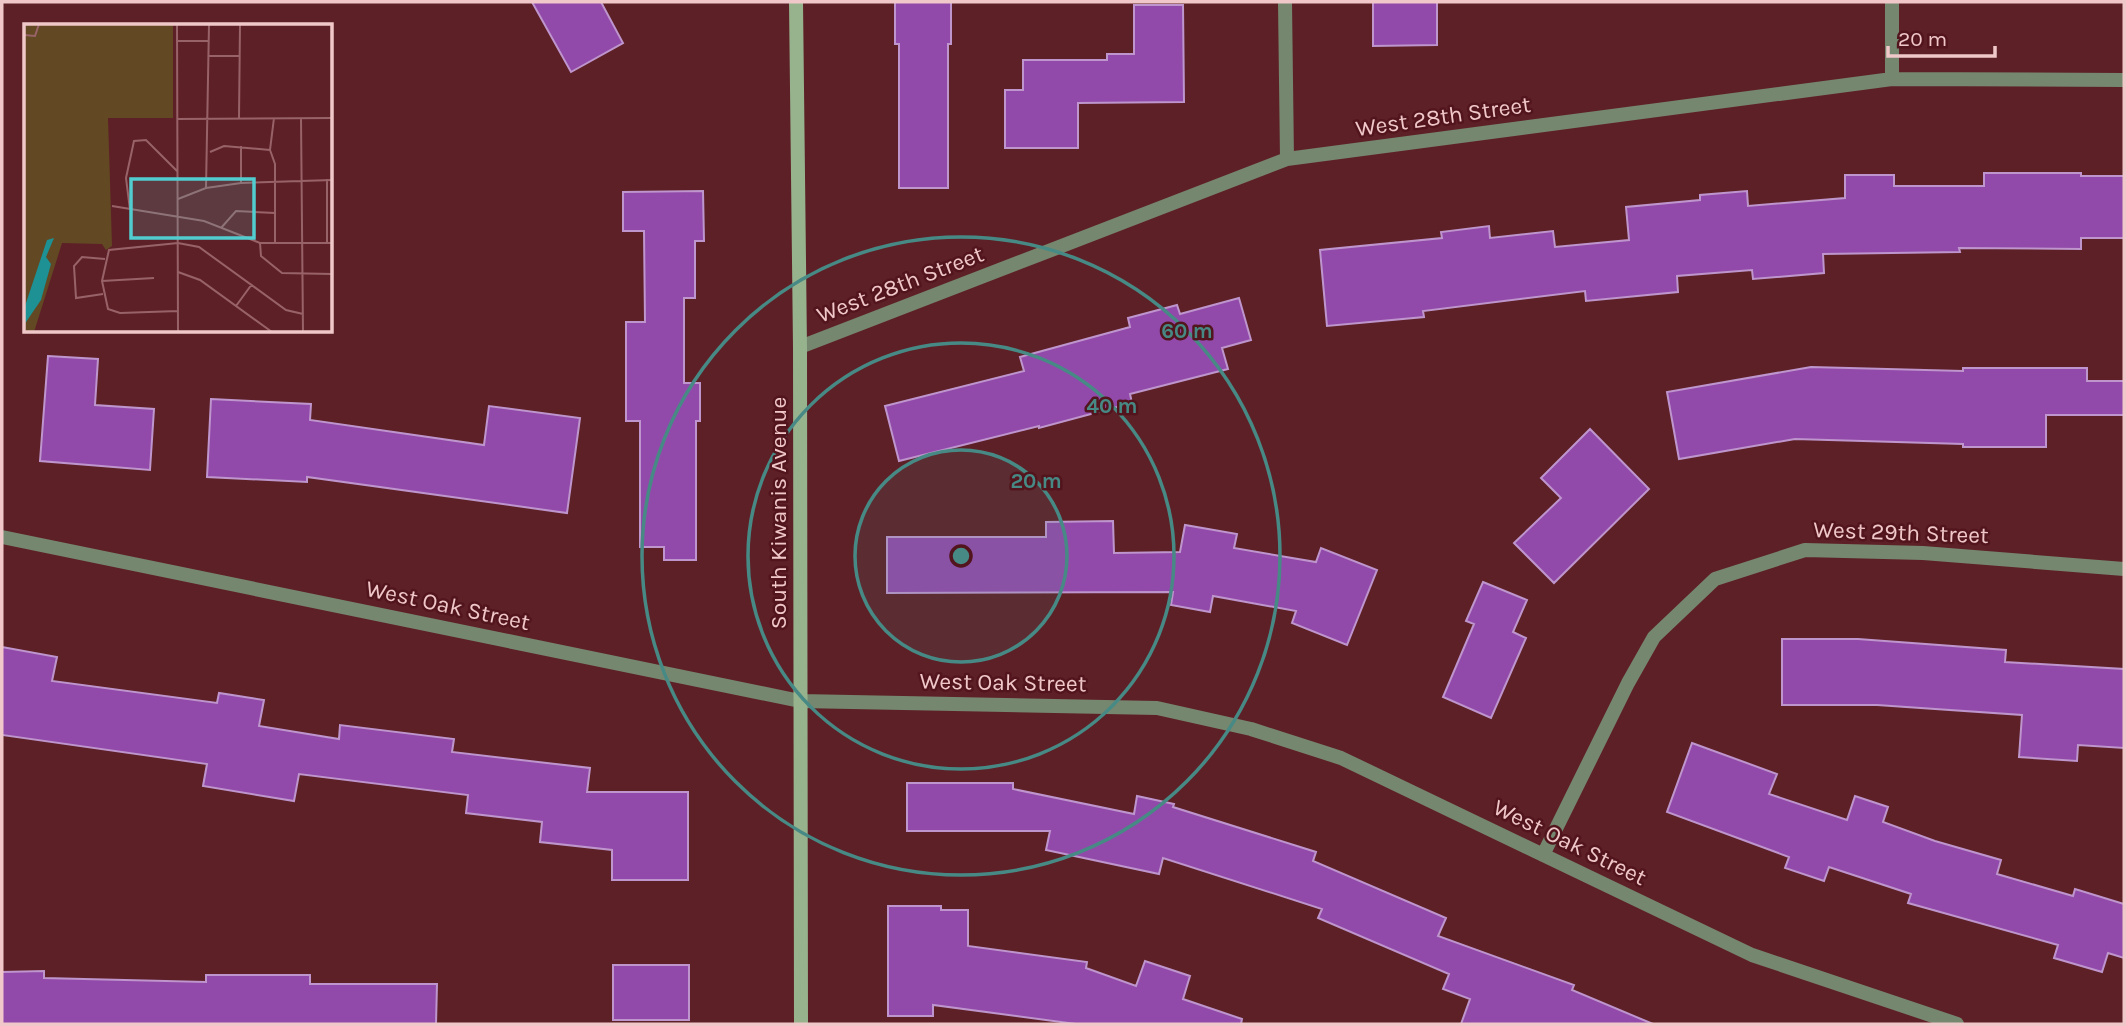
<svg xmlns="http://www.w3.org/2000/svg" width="2126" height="1026" font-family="Karla,sans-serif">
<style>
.building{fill:#924aaa;stroke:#be95cc;stroke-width:2}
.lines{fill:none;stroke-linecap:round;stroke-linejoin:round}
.minor{stroke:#75876f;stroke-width:14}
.secondary{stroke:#97b38d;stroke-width:14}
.ring{fill:none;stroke:#478a85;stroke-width:3.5}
.labels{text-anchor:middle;stroke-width:5;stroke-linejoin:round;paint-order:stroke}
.street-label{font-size:23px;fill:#f0c8c9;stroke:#52151d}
.inset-road{fill:none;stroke:#986368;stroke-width:2}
.view{fill:#52cdcf;fill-opacity:0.15;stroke:#52cdcf;stroke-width:3.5}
.inset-edge{fill:none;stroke:#f0c8c9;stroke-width:3.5}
.centre{fill:#478a85;stroke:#52151d;stroke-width:3.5}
.ring-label{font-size:21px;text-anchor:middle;font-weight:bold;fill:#478a85;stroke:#52151d;stroke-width:5;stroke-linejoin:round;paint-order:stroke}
</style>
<rect width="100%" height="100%" fill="#5e2027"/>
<path class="building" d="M 532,2 L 601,2 L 623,43 L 571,72 Z
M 895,2 L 951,2 L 951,44 L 948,44 L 948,188 L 899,188 L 899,44 L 895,44 Z
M 1373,2 L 1437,2 L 1437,45 L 1373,46 Z
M 1134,5 L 1183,5 L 1184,102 L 1078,103 L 1078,148 L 1005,148 L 1005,90 L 1023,90 L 1023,60 L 1107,60 L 1107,54 L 1134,54 Z
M 1984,173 L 2081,173 L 2081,176 L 2124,176 L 2124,238 L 2081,238 L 2081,249 L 1959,248 L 1960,252 L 1823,254 L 1824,273 L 1753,279 L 1752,270 L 1677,276 L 1678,292 L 1586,301 L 1585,291 L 1423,311 L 1424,317 L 1327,326 L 1320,250 L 1442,238 L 1441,232 L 1489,226 L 1490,238 L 1553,231 L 1555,247 L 1629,240 L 1626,207 L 1700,200 L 1700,195 L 1747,191 L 1748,206 L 1845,198 L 1845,175 L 1894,175 L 1894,186 L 1984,186 Z
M 703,191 L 704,241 L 695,241 L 695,298 L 684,298 L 684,383 L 700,383 L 700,421 L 696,421 L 696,560 L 664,560 L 664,547 L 640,547 L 640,421 L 626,421 L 626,322 L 645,322 L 644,231 L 623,231 L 623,192 Z
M 1239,298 L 1251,340 L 1222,348 L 1228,369 L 1130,394 L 1132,403 L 1039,428 L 1039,426 L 899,461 L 885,406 L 1024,371 L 1020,357 L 1130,327 L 1128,318 L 1177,305 L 1180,314 Z
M 48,356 L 98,359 L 95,405 L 154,409 L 150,470 L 40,461 Z
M 1811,367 L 1963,371 L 1963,368 L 2087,368 L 2087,381 L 2124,381 L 2124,415 L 2046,415 L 2046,447 L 1963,447 L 1963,444 L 1795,439 L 1679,459 L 1667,392 Z
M 211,399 L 311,404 L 310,420 L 484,445 L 489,406 L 580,418 L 567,513 L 307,477 L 307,482 L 207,477 Z
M 1590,429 L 1649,489 L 1554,583 L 1514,543 L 1561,498 L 1541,478 Z
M 1113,521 L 1114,553 L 1180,552 L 1185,525 L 1237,534 L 1234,548 L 1316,562 L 1321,548 L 1377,570 L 1347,645 L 1292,623 L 1296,611 L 1213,596 L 1210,612 L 1171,605 L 1173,592 L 887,593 L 887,537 L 1046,537 L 1046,522 Z
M 1483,582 L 1527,600 L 1513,632 L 1526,638 L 1491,718 L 1443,697 L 1474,624 L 1466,621 Z
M 1782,639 L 1858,639 L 2006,650 L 2005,662 L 2124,669 L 2124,748 L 2078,745 L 2077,761 L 2019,757 L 2022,715 L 1877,705 L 1782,705 Z
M 2,647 L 57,657 L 52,681 L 217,703 L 219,693 L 264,700 L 259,726 L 339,739 L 340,725 L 454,739 L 452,752 L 590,768 L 587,792 L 688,792 L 688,880 L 612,880 L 612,850 L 540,842 L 542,822 L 466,813 L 468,795 L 299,774 L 294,801 L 203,786 L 207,764 L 2,735 Z
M 1692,743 L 1777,774 L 1769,794 L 1847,820 L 1855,796 L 1888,807 L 1883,822 L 1935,841 L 2001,860 L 1997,874 L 2073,896 L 2075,889 L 2124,904 L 2124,958 L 2108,953 L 2102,972 L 2054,958 L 2058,945 L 1908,903 L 1911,894 L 1829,867 L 1824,881 L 1785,868 L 1789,857 L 1667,812 Z
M 907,783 L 1013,783 L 1013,789 L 1134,814 L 1137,796 L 1174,804 L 1173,807 L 1316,852 L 1313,861 L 1446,918 L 1438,936 L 1574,985 L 1572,990 L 1653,1024 L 1461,1024 L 1470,999 L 1443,989 L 1449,974 L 1318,918 L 1322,909 L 1163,858 L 1159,874 L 1046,850 L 1050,831 L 907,831 Z
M 888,906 L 941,906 L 941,910 L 968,910 L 968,946 L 1087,962 L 1086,968 L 1136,986 L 1145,961 L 1190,976 L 1183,999 L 1242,1019 L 1241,1024 L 1076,1024 L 933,1005 L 933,1016 L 888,1016 Z
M 613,965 L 689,965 L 689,1020 L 613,1020 Z
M 44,971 L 44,978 L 206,982 L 206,975 L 310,975 L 310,984 L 437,984 L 436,1024 L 2,1024 L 2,972 Z"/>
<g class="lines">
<path class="minor" d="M 1285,2 L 1287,159
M 1892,2 L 1892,79
M 800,347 L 1287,159 L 1892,79 L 2124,80
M 2,537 L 800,701 L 1157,708 L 1251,729 L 1341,758 L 1752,955 L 1957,1024
M 1543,855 L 1628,683 L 1654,637 L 1715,579 L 1805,550 L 1923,553 L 2124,569"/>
<path class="secondary" d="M 796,2 L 800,347 L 801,1024"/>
</g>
<circle cx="961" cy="556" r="106" fill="#478a85" fill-opacity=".12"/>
<g class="ring">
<circle cx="961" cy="556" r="106"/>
<circle cx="961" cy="556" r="213"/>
<circle cx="961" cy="556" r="319"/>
</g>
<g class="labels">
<g class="street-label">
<text transform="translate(1443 116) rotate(-8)" y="8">West 28th Street</text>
<text transform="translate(900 284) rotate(-21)" y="8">West 28th Street</text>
<text transform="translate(778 513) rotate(-90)" y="8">South Kiwanis Avenue</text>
<text transform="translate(1901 532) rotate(2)" y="8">West 29th Street</text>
<text transform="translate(448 605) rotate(12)" y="8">West Oak Street</text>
<text transform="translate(1003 682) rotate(1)" y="8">West Oak Street</text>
<text transform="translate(1570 842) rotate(26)" y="8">West Oak Street</text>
</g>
</g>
<g transform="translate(24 24)">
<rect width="308" height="308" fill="#5e2027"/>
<path d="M 0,0 L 149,0 L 149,94 L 84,94 L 88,222 L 82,226 L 78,220 L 38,219 L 10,308 L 0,308 Z" fill="#624923"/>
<path d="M 30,214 L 22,233 L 27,240 L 17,276 L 0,301 L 0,285 L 23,216 Z" fill="#1d9193"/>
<path class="inset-road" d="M 153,0 L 154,308M 0,11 L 11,12 L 15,0M 152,17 L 185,17M 185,32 L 215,32M 215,94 L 216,0M 250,94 L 246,126 L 251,140 L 251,219M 277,94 L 279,308M 153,95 L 308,94M 217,122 L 217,159M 186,128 L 200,122 L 246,126M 303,155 L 303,219M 182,164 L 185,0M 154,175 L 182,164 L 217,159 L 308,156M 88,182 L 180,197 L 236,219 L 308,219M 106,186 L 102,154 L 110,117 L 122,116 L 153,147M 197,204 L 212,187 L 251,189M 236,219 L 237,232 L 258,249 L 308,250M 154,248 L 176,256 L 248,308M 78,257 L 130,254M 79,270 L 52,274 L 50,242 L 58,233 L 81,235M 212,282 L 228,260M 154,287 L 96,289 L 84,285 L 78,257 L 85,226 L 154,219 L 175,223 L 262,286 L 279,290"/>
<path class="view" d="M 107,155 L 230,155 L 230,214 L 107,214 Z"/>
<rect width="308" height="308" class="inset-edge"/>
</g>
<circle cx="961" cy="556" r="10" class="centre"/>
<g class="ring-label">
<text x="1187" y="338">60 m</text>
<text x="1112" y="413">40 m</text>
<text x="1036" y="488">20 m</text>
</g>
<rect width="2126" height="1026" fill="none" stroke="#f0c8c9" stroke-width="7"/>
<path d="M1888 46v10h107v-10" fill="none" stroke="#f0c8c9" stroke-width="3.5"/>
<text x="1898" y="46" font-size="21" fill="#f0c8c9" stroke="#52151d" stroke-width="5" paint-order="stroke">20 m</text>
</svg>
